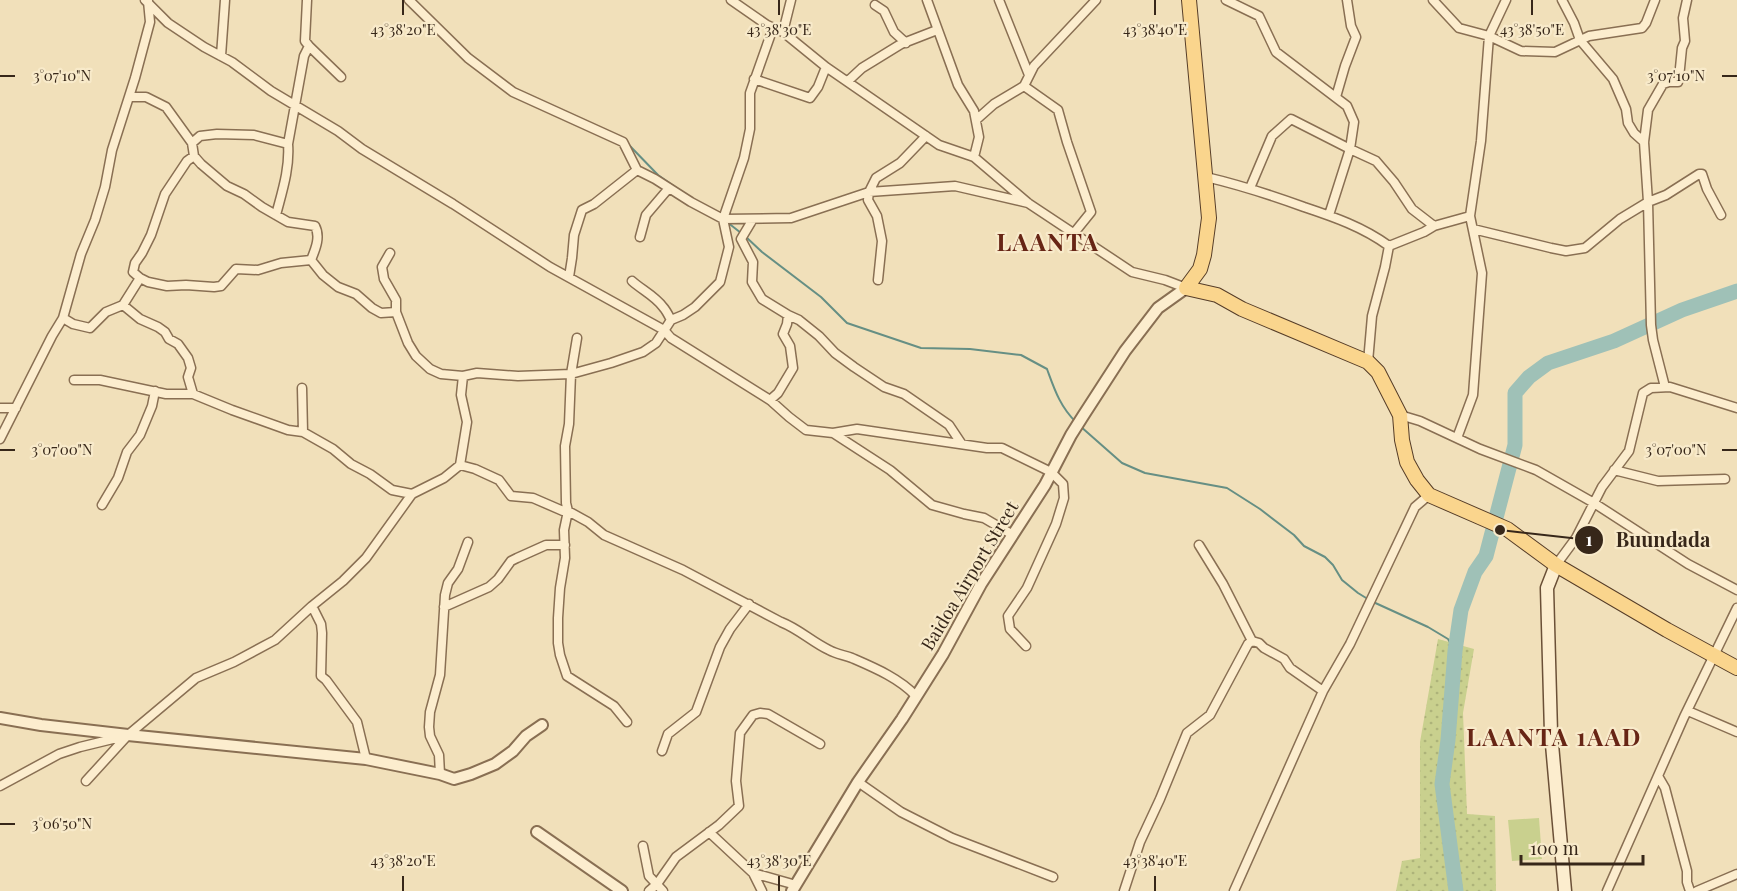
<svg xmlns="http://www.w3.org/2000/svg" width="1737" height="891" font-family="'Playfair Display',serif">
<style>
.grass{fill:url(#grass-dots)}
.green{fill:#c9d08e}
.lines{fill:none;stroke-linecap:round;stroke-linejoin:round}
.stream{stroke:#668f84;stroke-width:2}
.river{stroke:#9fc1b7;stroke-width:15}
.minor-casing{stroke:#896f53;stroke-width:11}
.tertiary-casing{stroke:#896f53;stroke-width:14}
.secondary-casing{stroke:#6b5037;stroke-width:15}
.primary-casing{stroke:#563d28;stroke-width:16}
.minor{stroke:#fcedce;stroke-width:8}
.tertiary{stroke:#fcedce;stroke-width:10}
.secondary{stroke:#fcedce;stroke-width:12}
.primary{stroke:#fad58d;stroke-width:14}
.ticks{fill:none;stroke:#372719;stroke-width:2}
.labels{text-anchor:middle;stroke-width:4.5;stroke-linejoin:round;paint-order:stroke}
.street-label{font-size:18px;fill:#372719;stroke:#f8eaca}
.district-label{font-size:24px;font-weight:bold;letter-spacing:1.5px;fill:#672515;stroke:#f8eaca}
.ticks-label{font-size:15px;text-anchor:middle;fill:#372719;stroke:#f8eaca;stroke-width:4.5;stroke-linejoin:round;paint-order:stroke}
.leader{fill:none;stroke:#372719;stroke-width:2}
.callout-dot{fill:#372719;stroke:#f8eaca;stroke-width:2}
.mark-label{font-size:18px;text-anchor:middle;font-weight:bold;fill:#fff}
.callout-label{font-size:20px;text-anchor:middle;font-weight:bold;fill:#372719;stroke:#f8eaca;stroke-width:4.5;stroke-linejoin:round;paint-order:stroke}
</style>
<defs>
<pattern id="grass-dots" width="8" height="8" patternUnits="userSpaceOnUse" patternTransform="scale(1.5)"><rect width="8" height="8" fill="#c9d08e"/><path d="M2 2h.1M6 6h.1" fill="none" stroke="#adb37a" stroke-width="1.8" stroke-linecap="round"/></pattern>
</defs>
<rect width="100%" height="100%" fill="#f1e0ba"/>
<path class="grass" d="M 1438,639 L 1474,649 L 1463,713 L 1467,814 L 1495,816 L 1496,891 L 1396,891 L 1402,861 L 1420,858 L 1420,742 Z"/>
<path class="green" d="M 1539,818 L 1542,859 L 1512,861 L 1508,820 Z"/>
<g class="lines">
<path class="stream" d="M 629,145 L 658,175 L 678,189
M 727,222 L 741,233
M 746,237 L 762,252 L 821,297 L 847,323 L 921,348 L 970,349 L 1021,355 L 1047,369 C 1054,388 1060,407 1076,422
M 1080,426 L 1122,463 L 1145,473 L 1227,488 L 1260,509 L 1294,535 L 1304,546 L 1325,557 L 1333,565 L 1342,580 L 1358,593 L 1371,601 L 1428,627 L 1448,639 L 1455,651"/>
<path class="river" d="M 1456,891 L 1442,784 L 1448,740 L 1455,651 L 1461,610 L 1475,572 L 1486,556 L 1515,445 L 1515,393 L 1529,377 L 1548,363 L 1614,341 L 1682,310 L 1737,291"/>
<g class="minor-casing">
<path id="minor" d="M 145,0 L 168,23 L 204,47 L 232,62 L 271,91 L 338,131 L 362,149 L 453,204 L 550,267 L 664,330 L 671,338 L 770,400 L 789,417 L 806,430 L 833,433 L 890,470 L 932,505 L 964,514 L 984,518 L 1013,535
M 409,0 L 468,58 L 513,92 L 623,142 L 637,170 L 655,179 L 691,202 L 723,219 L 791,218 L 869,192 L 955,186 L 1028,203
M 731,0 L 767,25 L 783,32 L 826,67 L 939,145 L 974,157 L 1028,203 L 1132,272 L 1165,280 L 1186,288
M 927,0 L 958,85 L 974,111 L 979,137 L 974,157
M 999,0 L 1029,75
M 1226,0 L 1259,16 L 1276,52 L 1347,106 L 1354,122 L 1350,149 L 1376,161 L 1394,182 L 1412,209 L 1434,226
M 1433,0 L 1459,28 L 1489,36 L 1521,51 L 1555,52 L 1589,36 L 1642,28 L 1646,23 L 1655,0
M 1562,0 L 1574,23 L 1580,40 L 1613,79 L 1626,109 L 1628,123 L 1634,133 L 1644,142
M 875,5 L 884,11 L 894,32 L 906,43
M 783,32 L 791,0
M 309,46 L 341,77
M 221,56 L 225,0
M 754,79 L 810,98 L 818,87 L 826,67
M 848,81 L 862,68 L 901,44 L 937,30
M 1024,86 L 1058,110 L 1067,142 L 1091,212 L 1074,233
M 130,97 L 146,97 L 166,107 L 192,143 L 194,156 L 201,164 L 227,186 L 244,194 L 262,207 L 288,222 L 315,226 C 321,237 315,250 311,260 L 323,275 L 338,287 L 356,294 L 372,308 L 381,313 L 396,312
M 1336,97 L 1345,66 L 1356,37 L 1351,26 L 1347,0
M 976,120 L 994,104 L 1024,86 L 1034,66 L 1096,0
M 192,143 L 200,136 L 217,134 L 254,135 L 288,144
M 1206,177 C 1240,185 1271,195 1304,207 C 1334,217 1363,227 1389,246
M 1250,188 L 1272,136 L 1291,119 L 1350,149 L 1329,215
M 276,215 C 282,192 290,168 288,144 L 304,56 L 309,46 L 305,41 L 307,0
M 753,219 L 741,239 L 753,262 L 752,282 L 762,299 L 788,315 L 799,320 L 819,336 L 835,353 L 854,367 L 884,387 L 904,394 L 949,425 L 961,443
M 1473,229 L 1551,248 L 1566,251 L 1585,248 L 1620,219 L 1648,202 L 1666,195 L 1699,174 L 1702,174 L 1707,189 L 1721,215
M 640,237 L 646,215 L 669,188
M 1389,246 L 1424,232 L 1434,226 L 1470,216
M 390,253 L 382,267 L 384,279 L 396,300 L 396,312 L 408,343 L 416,356 L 430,369 L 441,374 L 463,376
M 569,277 L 572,258 L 574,235 L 582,210 L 594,204 L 637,170
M 140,278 L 133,272 L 135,263 L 142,253 L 151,235 L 165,194 L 187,161 L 194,156
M 878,280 L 882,241 L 877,216 L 868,200 L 869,192 L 876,178 L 900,163 L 926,136
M 632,281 C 642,290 655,296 663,307 C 666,310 669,316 671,320
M 123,305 L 140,319 L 158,327 L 165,332 L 169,339 L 178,344 L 188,358 L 191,368 L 188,377 L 193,394
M 63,318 L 81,254 L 95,220 L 105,187 L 112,150 L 135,78 L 150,22 L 148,1
M 577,338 L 571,374 L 569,424 L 565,446 L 566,503 L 568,511 L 564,530 L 565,558 L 560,588 L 558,618 L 558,643 L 560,655 L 567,676 L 614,706 L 627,722
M 1368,362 L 1372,316 L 1385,267 L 1389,246
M 74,380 L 100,380 L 166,394 L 193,394 L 232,410 L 288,430 L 303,432 L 333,449 L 351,464 L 370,474 L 392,490 L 412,494
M 1665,387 L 1653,340 L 1651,325 L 1648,202 L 1644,142 L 1648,110 L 1663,84 L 1669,82 L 1678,82 L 1679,78 L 1682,48 L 1685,41 L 1683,18 L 1687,0
M 302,388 L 303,432
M 770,400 L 778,393 L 793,368 L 790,346 L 783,334 L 787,324 L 788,315
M 0,408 L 16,408
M 1400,415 L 1420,421 L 1480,449 L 1536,470 L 1594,503 L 1688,564 L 1737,590
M 833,433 L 857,429 L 987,448 L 1002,448 L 1051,472 L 1063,484 L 1064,498 L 1056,524 L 1027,588 L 1008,616 L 1010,629 L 1026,646
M 1457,438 L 1473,395 L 1482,273 L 1470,216 L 1481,141 L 1489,36 L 1506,0
M 0,439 L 52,336 L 63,318 L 73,324 L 90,328 L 106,312 L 123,305 L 140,278 L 148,282 L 167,286 L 186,285 L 214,287 L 221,286 L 236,269 L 258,270 L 281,263 L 311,260
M 460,465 L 475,469 L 499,480 L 511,496 L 533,498 L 563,511 L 568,511 L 588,522 L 604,535 L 683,570 L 781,622 C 799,629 812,642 829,650 C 836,654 844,655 852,658 C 875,668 899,678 916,696
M 1614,470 L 1658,481 L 1725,479
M 102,505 L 118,478 L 127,452 L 140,435 L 152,406 L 155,391
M 1199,545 L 1223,584 L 1252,641 L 1259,643 L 1264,648 L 1284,659 L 1290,668 L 1323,691
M 1556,565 L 1576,538 L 1602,487 L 1629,451 L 1643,393 L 1651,388 L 1670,387 L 1737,408
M 312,606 L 321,624 L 322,633 L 321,676 L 326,680 L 357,722 L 366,759
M 444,607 L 489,587 L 498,579 L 511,561 L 517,558 L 546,545 L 565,545
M 1688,711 L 1737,732
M 662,751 L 668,734 L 696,712 L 720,647 L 730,629 L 749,604
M 440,774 L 439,755 L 430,736 L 429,727 L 430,712 L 440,675 L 445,595 L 448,583 L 458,569 L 468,542
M 1658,776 L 1665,788 L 1687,871 L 1687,882 L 1690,891
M 86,781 L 128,735 L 196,678 L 234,662 L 275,640 L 312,606 L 343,581 L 366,558 L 412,494 L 444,478 L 460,465 L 467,422 L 461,395 L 463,376 L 477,373 L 518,376 L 571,374 L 611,363 L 643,352 L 656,343 L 671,320 L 683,315 L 695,307 L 720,282 L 729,247 L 723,219 L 744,158 L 750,129 L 750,93 L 773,28
M 858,782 L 901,812 L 952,838 L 1053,877
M 0,786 L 59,754 L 80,747 L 125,736
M 709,832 L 753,873 L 762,891
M 643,846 L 649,876 L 663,891
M 753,873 L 796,885
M 649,891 L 657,884 L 676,857 L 719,825 L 739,806 L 736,781 L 740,733 L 753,715 L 760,713 L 768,714 L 820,744
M 1124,891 L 1140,842 L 1160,799 L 1187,733 L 1210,715 L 1248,644 L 1252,641
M 1234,891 L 1323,691 L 1350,644 L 1415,507 L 1429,495
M 1607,891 L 1684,717 L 1737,608
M 1697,891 L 1737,874"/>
</g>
<g class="tertiary-casing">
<path id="tertiary" d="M 0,718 L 41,725 L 128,735 L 366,759 L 440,774 L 454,779 L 471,774 L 495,764 L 513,751 L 526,736 L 542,725
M 537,832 L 622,891
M 792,891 L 858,782 L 902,719 L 943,654 L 981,584 L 1045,485 L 1071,435 L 1083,416 L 1125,351 L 1158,308 L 1186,288"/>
</g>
<g class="secondary-casing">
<path id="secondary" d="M 1556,565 L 1547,588 L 1551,733 L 1565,891"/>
</g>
<g class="primary-casing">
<path id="primary" d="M 1189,0 L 1209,218 L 1204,255 L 1200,269 L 1186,288 L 1217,295 L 1242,309 L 1368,362 L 1378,372 L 1400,415 L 1402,440 L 1407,462 L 1417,480 L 1429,495 L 1507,529 L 1556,565 L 1667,630 L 1737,668"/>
</g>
<use href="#minor" class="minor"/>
<use href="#tertiary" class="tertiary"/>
<use href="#secondary" class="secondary"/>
<use href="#primary" class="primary"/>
</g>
<path class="ticks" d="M 403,0 L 403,15M 779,0 L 779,15M 1155,0 L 1155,15M 1532,0 L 1532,15M 0,76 L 15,76M 1722,76 L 1737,76M 0,450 L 15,450M 1722,450 L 1737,450M 0,824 L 15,824M 403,876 L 403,891M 779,876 L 779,891M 1155,876 L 1155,891"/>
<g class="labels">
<g class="street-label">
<text transform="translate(970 576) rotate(-59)" y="6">Baidoa Airport Street</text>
</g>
<g class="district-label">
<text x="1048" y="251">LAANTA</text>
<text x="1554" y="746">LAANTA 1AAD</text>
</g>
</g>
<g class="ticks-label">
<text x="403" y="35">43°38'20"E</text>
<text x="779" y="35">43°38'30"E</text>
<text x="1155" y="35">43°38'40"E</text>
<text x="1532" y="35">43°38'50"E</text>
<text x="62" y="81">3°07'10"N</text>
<text x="1676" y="81">3°07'10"N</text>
<text x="62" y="455">3°07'00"N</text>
<text x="1676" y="455">3°07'00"N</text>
<text x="62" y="829">3°06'50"N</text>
<text x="403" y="866">43°38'20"E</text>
<text x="779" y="866">43°38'30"E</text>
<text x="1155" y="866">43°38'40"E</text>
</g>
<path class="leader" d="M1500 530L1589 540"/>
<g class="callout-dot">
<circle cx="1500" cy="530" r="6"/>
<circle cx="1589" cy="540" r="15"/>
</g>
<g class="mark-label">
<text x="1589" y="546">1</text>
</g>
<g class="callout-label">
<text x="1663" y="547">Buundada</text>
</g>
<path d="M1521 855v9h122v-9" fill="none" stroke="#372719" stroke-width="3"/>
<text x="1530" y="855" font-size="18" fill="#372719" stroke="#f8eaca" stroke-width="4.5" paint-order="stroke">100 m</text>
</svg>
